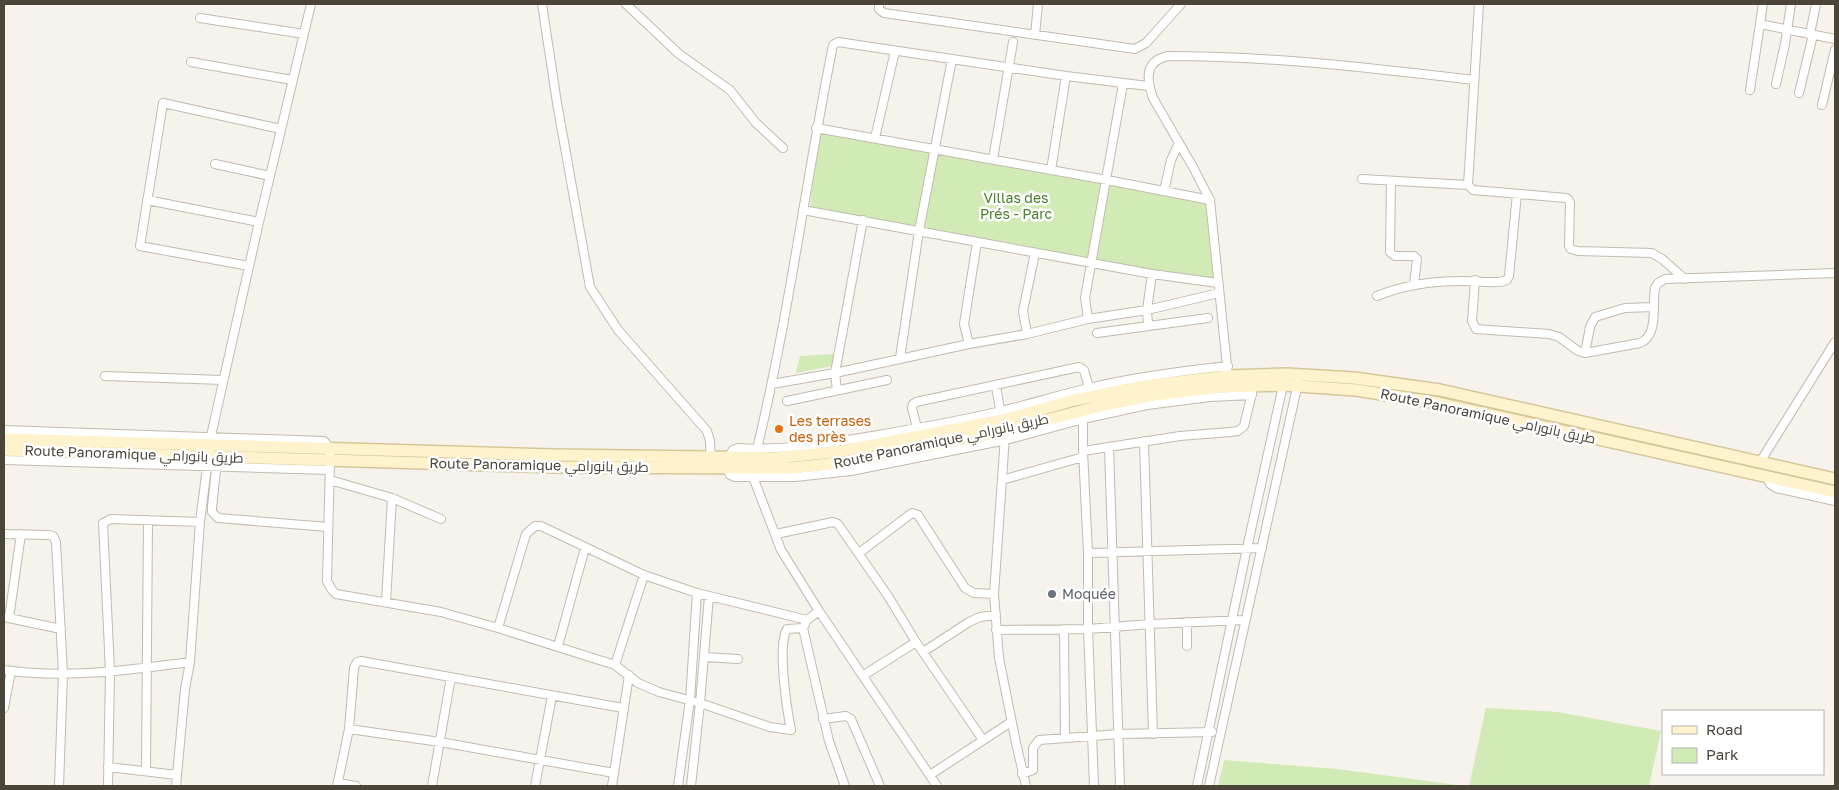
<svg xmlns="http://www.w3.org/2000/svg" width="1839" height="790" font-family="'Golos Text',Cairo,sans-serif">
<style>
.green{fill:#d2eab5}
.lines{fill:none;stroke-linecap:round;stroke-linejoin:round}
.street-casing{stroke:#c2bbae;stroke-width:10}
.secondary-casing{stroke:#d6c79b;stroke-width:14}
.street{stroke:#fff;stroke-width:8}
.secondary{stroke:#fff3cd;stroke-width:11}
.food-dot{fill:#e8710a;stroke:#fff;stroke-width:2}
.worship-dot{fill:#6b7280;stroke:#fff;stroke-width:2}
.labels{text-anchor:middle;stroke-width:5;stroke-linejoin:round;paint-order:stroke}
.park-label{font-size:14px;fill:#4a7f2a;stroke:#fff}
.street-label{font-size:14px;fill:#4b4439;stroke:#fff}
.food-label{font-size:14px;fill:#c56008;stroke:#fff;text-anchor:start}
.worship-label{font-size:14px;fill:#5b616d;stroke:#fff;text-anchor:start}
</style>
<rect width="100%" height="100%" fill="#f6f3ec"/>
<path class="green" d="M 816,128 L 1210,200 L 1218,283 L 810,211 Z
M 834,354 L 832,366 L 796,373 L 800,356 Z
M 1486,708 L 1558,712 L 1661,731 L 1649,786 L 1469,786 Z
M 1224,760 L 1337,769 L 1465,786 L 1218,786 Z"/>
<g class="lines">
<g class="street-casing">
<path id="street" d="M 542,4 L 557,103 L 590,287 L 618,330 L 707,431 L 710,441 L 711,461
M 626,4 L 679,54 L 730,90 L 756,123 L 783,148
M 879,4 L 879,9 L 884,13 L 1135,49 L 1146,43 L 1181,4
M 1479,4 L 1468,185 L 1473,190 L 1566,198 L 1568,199 L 1570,203 L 1569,246 L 1571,249 L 1578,251 L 1652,253 L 1662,259 L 1685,279
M 200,18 L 304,34
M 1760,24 L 1835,39
M 1810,34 L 1816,4
M 1035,35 L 1038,4
M 191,62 L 292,80
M 1776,84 L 1785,44 L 1791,4
M 1750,90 L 1763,4
M 1799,93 L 1813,35
M 1822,105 L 1835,50
M 816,128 L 1107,180 L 1210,200
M 875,138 L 895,51
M 993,159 L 1013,42
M 215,164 L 270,176
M 1051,170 L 1066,76
M 1362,179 L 1468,185
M 1391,181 L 1390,252 L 1395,256 L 1414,256 L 1417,259 L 1414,284
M 1164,191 L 1171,160 L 1179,143
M 147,200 L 259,222
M 803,210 L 1152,274 L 1218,283
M 249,266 L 140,246 L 163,103 L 281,129
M 1475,280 L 1472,321 L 1476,329 L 1549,334 L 1559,337 L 1578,351 L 1585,353 L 1640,343 C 1659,335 1652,305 1655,288 L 1658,283 L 1665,279 L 1835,273
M 1377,296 C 1404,285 1431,281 1460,281 C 1473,280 1496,285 1507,280 L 1509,276 L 1517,194
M 1088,319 L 1085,298 L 1123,84
M 1148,325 L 1147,310 L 1152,274
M 1097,333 L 1208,318
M 1027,334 L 1023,311 L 1035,253
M 969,344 L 964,324 L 977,242
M 1585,353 L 1590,327 L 1595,317 L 1625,308 L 1653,307
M 900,358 L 919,231 L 952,59
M 105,376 L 223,380
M 1228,376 L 1210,200 L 1193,167 L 1153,98 C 1146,78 1145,61 1168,56 C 1271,56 1373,68 1474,80
M 772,384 L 835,373 L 969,344 L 1027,334 L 1088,319 L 1147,310 L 1219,293
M 996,386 L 1001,415
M 837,390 L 835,373 L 863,220
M 787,401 L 887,380
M 1083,419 L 1083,451 L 1180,436 L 1230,432 L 1238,431 L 1244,426 L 1252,393
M 917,428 L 912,408 L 913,404 L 916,402 L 1079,367 L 1084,370 L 1089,388
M 4,430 L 324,441 L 329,447 L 330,461 L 327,581 L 332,590 L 336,594 L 441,612 L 498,628 L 615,665 L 638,683 L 659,692 L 700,703 L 770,727 L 791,730 C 787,710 777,645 787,629 L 803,628
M 1144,441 L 1153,734
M 1109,447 L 1120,786
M 757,449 C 789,316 806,179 833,45 L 838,42 L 1066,76 L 1148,86
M 1083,451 L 1088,553 L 1088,629 L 1094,786
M 728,457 L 733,450 L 738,448 C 786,451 831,443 878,435 C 919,428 960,421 1001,411 C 1030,404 1059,395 1089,388 C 1134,377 1181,371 1228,366
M 4,460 L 330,470
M 217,461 L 212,507 L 212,512 L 218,518 L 328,527
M 1760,462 L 1835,342
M 727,468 L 730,475 L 735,477 L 795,477 L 851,471 L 1006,440 L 1083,419 L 1147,405 L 1210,397 L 1252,395
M 753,477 L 781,550 L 819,611 L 937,786
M 1767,477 L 1770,484 L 1776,488 L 1835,501
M 330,480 L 392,498 L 441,519
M 1002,480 L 1083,457
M 4,534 L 49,535 L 53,536 L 56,542 L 63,674 L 59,786
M 776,534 L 833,522 L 838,524 L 888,596 L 916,642 L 983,740
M 859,553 L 912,513 L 918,515 L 965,588 L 974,593 L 994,594 L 999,658 L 1016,743 L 1026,786
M 1088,553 L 1262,548
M 994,594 L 1005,436
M 386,602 L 392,498
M 4,617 L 61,629
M 9,618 L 21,534
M 805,624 L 803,628 L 829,741 L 845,786
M 498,628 L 526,534 L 535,526 L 541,526 L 644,575 L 697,593 L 807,620 L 819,611
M 1064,629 L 1065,738
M 996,630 L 1088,629 L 1150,624 L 1245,620
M 558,646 L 585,548
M 1187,646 L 1187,622
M 923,652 L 969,622 L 980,617 L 996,615
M 704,657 L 738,659
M 615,665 L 644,575
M 4,670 C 66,679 129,670 190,662
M 864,675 L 916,642
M 4,708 L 11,671
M 823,719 L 846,716 L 851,719 L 880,786
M 349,729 L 440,742 L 614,773
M 108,767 L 177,775
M 146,771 L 148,520
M 1022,774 L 1033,770 L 1033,748 L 1039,740 L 1119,734 L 1212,732
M 930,775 L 1011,722
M 338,783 L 356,786
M 108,786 L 110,671 L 103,523 L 111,519 L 200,522
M 176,786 L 185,689 L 190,662 L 200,522 L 211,436 L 259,222 L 311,4
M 337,786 L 349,729 L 354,668 L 357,662 L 361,661 L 623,708
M 432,786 L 451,677
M 535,786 L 552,696
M 612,786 L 629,675
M 678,786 L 690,700 L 697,593
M 691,786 L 700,703 L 709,596
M 1197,786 L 1247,548 L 1284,381
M 1209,786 L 1298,383"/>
</g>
<g class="secondary-casing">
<path id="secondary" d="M 4,439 L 553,455 L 776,458 L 842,451 L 1002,420 L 1075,400 L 1144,386 L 1228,376 L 1286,374 L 1354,378 L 1440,390 L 1835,479
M 4,450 L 553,467 L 792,468 L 847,462 L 1004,431 L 1104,405 L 1155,395 L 1221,387 L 1283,385 L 1356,390 L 1438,403 L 1835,492"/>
</g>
<use href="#street" class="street"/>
<use href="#secondary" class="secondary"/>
</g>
<circle class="food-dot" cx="779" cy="429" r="5"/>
<circle class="worship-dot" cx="1052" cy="594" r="5"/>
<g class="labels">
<g class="park-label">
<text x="1016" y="203">Villas des<tspan x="1016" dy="16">Prés - Parc</tspan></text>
</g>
<g class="street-label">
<text transform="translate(1488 416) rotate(12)" y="5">Route Panoramique طريق بانورامي</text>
<text transform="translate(941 441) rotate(-12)" y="5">Route Panoramique طريق بانورامي</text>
<text transform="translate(134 454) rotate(2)" y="5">Route Panoramique طريق بانورامي</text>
<text transform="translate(539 465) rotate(1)" y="5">Route Panoramique طريق بانورامي</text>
</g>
<g class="food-label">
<text x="789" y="426">Les terrases<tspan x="789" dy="16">des près</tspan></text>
</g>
<g class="worship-label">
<text x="1062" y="599">Moquée</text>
</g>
</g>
<rect width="1839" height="790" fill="none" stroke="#4b4439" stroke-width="10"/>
<rect x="1662" y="710" width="162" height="65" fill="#ffffff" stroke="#b7b4b0"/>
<rect x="1672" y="726" width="25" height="8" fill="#fff3cd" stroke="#b7b4b0"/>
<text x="1706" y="735" font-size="15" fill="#4b4439">Road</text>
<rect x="1672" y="748" width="25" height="15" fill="#d2eab5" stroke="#b7b4b0"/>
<text x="1706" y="760" font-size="15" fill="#4b4439">Park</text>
</svg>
